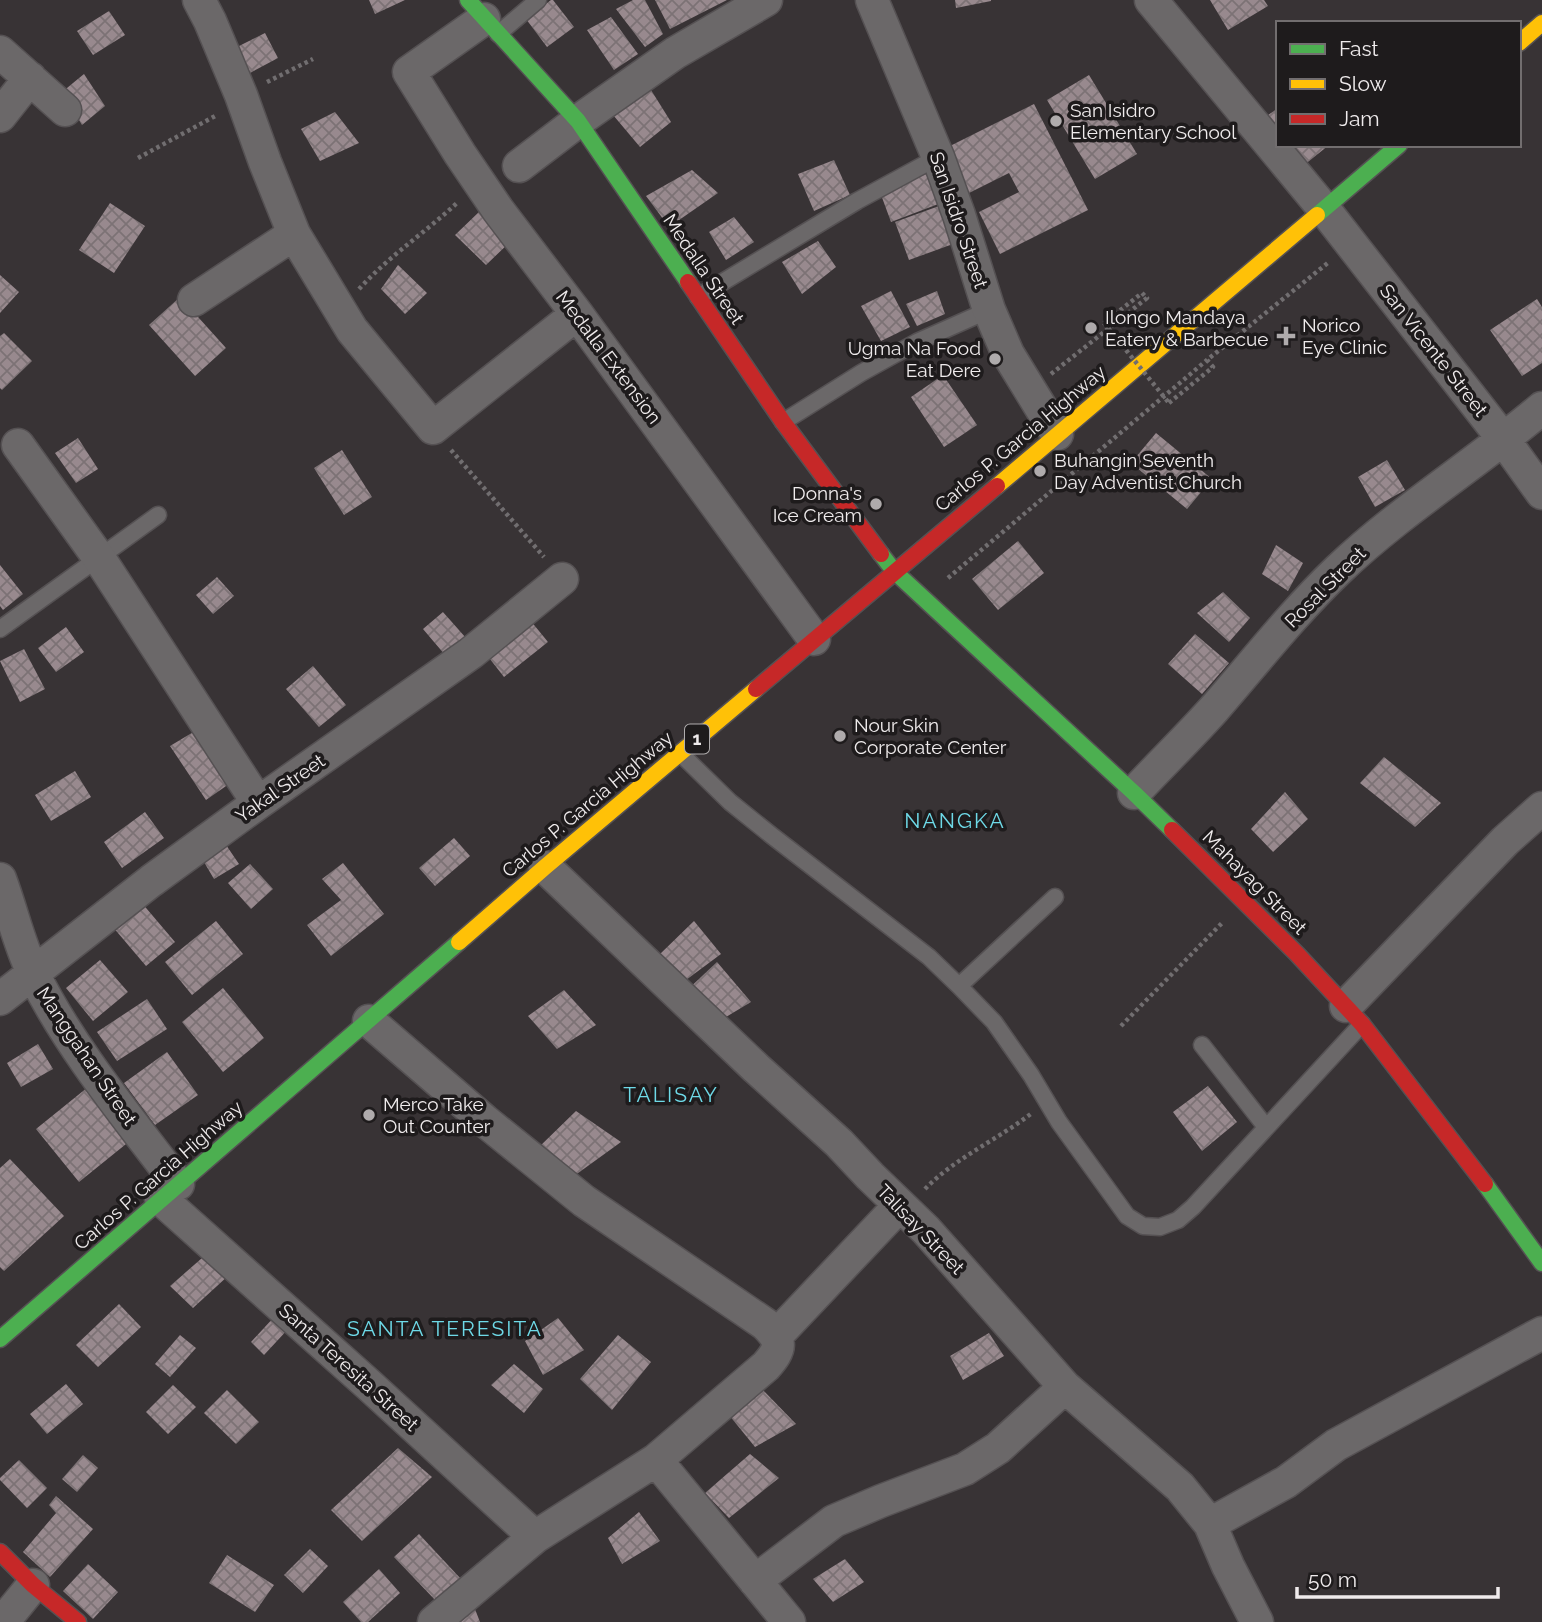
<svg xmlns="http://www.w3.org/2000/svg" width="1542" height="1622" font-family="Raleway,sans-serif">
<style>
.building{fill:url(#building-cross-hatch)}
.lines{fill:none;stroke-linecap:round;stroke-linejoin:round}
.lane-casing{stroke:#555153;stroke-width:19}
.street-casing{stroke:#555153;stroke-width:35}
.fast-casing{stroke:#555153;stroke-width:19}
.slow-casing{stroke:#555153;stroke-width:19}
.jam-casing{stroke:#555153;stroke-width:19}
.path{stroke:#716e70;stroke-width:4.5;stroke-dasharray:3.5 3.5;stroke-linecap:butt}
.lane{stroke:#6b6869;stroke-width:16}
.street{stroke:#6b6869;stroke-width:32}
.fast{stroke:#4caf50;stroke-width:16}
.slow{stroke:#ffc107;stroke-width:16}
.jam{stroke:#c62828;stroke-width:16}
.path-bridge{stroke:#716e70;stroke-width:4.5;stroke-dasharray:3.5 3.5;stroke-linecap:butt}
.poi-dot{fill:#afabac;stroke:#1e1b1c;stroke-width:2.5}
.labels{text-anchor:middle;stroke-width:7;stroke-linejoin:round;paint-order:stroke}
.shield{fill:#1e1b1c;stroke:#b0adae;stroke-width:2}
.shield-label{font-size:18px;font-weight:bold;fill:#efebec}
.poi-label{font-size:19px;fill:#efebec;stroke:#1e1b1c;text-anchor:start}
.street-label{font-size:19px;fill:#efebec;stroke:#1e1b1c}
.neighbourhood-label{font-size:21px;letter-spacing:2px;fill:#6ed9e7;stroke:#1e1b1c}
</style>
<defs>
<pattern id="building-cross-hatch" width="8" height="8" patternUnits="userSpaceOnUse" patternTransform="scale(1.75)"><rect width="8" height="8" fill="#98898e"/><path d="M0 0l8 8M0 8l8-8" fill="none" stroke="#7c7275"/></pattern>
</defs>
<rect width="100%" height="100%" fill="#383335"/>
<path class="building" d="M 369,0 L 405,0 L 375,14 Z
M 551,0 L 553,0 L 574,27 L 547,47 L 526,19 Z
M 633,0 L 645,0 L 663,34 L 645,47 L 616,9 Z
M 655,0 L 727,0 L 670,29 Z
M 955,0 L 991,0 L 991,1 L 956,8 Z
M 1210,0 L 1264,0 L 1268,6 L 1228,30 Z
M 109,11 L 125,35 L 93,55 L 77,31 Z
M 611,17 L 638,54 L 614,70 L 587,30 Z
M 265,33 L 278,58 L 250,73 L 237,47 Z
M 84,74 L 105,106 L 82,125 L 62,92 Z
M 1089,75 L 1137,154 L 1095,179 L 1047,100 Z
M 646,82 L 671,122 L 640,147 L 608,109 Z
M 1034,104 L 1088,210 L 1000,254 L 979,212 L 1019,192 L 1009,173 L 969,193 L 946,148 Z
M 1278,108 L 1278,135 L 1264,118 Z
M 335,112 L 359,143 L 320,161 L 301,129 Z
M 1286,145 L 1329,145 L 1303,166 Z
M 834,160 L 850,195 L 814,211 L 798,174 Z
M 692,170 L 718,193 L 669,227 L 646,196 Z
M 929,173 L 941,203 L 891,222 L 880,192 Z
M 110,203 L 145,226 L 114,273 L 79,250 Z
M 939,206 L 953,244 L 909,260 L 895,222 Z
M 480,211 L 511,241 L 486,265 L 455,235 Z
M 734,217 L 754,242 L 726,260 L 709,232 Z
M 818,241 L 836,267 L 802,294 L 782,262 Z
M 398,265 L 427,293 L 405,314 L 381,289 Z
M 0,275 L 19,292 L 0,313 Z
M 891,291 L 910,327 L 881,341 L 861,306 Z
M 937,291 L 945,314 L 917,326 L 906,304 Z
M 180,297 L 226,348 L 195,376 L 149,325 Z
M 1537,299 L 1542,307 L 1542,363 L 1522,376 L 1490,330 Z
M 4,333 L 32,361 L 2,390 L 0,388 L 0,336 Z
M 943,375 L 977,425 L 944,447 L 911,397 Z
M 1156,433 L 1212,479 L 1187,509 L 1131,463 Z
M 78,438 L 98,469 L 76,483 L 55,453 Z
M 342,450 L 372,497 L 344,515 L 314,468 Z
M 1387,460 L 1405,490 L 1375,507 L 1358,477 Z
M 1018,541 L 1044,573 L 998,610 L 972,579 Z
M 1276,545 L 1303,563 L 1288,591 L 1262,574 Z
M 0,565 L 23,594 L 3,610 L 0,606 Z
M 217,577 L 234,596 L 213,614 L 196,595 Z
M 1223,592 L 1250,618 L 1229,642 L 1197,613 Z
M 443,612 L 466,638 L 445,655 L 423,629 Z
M 530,620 L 548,642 L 504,677 L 486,654 Z
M 66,627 L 84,652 L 56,672 L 38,648 Z
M 1195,634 L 1229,663 L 1202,694 L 1168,664 Z
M 24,649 L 45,689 L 20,702 L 0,661 Z
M 313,666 L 346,705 L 319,727 L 286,689 Z
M 195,731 L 229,784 L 206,800 L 170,746 Z
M 1384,757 L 1441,803 L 1415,827 L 1360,783 Z
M 75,771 L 91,797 L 51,821 L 35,795 Z
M 1285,792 L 1308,819 L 1273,852 L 1251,829 Z
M 145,812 L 164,838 L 122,868 L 104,842 Z
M 454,838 L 470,856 L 435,886 L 419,868 Z
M 224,842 L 239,864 L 214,879 L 201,857 Z
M 343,863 L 384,914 L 331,956 L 307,925 L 341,900 L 322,879 Z
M 250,864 L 273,889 L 251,909 L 228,883 Z
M 141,902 L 175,942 L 146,966 L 112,926 Z
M 216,921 L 243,954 L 192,995 L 165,962 Z
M 694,921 L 721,954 L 686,980 L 659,955 Z
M 100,960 L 128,992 L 93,1021 L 66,988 Z
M 717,962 L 751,1002 L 716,1023 L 683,994 Z
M 223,988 L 264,1038 L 223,1072 L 182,1022 Z
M 564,990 L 596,1025 L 557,1049 L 528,1016 Z
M 147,999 L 167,1029 L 117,1061 L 97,1032 Z
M 38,1044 L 53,1069 L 21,1087 L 7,1063 Z
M 167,1052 L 198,1095 L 155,1125 L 124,1083 Z
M 1208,1086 L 1237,1122 L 1202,1151 L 1173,1112 Z
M 88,1087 L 131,1140 L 79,1182 L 36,1129 Z
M 576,1111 L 621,1142 L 574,1176 L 538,1148 Z
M 10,1159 L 64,1216 L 4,1271 L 0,1267 L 0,1168 Z
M 210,1251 L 229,1275 L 193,1308 L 170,1286 Z
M 119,1304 L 141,1327 L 98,1367 L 76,1345 Z
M 276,1315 L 290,1327 L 264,1355 L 251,1342 Z
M 558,1318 L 584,1350 L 543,1375 L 525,1341 Z
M 989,1333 L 1004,1356 L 963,1380 L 950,1356 Z
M 180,1335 L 196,1348 L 170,1377 L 155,1364 Z
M 618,1335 L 651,1362 L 612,1410 L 580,1379 Z
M 514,1364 L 543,1389 L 524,1413 L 491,1385 Z
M 66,1384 L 83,1404 L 47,1434 L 30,1414 Z
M 173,1385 L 196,1407 L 168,1434 L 146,1412 Z
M 760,1387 L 796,1424 L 755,1447 L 729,1415 Z
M 227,1390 L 259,1422 L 236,1444 L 204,1413 Z
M 398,1448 L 432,1477 L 362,1541 L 331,1510 Z
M 750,1454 L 779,1478 L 729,1518 L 705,1493 Z
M 83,1455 L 98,1468 L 77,1492 L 62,1479 Z
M 19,1460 L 47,1488 L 27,1508 L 0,1480 L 0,1478 Z
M 56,1496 L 93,1529 L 50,1577 L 23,1552 L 56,1513 L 49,1505 Z
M 639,1512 L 660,1541 L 622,1564 L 608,1538 Z
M 419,1534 L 461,1579 L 436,1601 L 394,1557 Z
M 310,1549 L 328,1566 L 303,1593 L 284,1575 Z
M 227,1555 L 274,1585 L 255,1612 L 209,1583 Z
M 845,1559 L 864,1582 L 833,1602 L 813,1579 Z
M 88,1564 L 118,1592 L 93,1619 L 63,1591 Z
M 379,1569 L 400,1593 L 368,1622 L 361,1622 L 343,1602 Z
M 473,1604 L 480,1622 L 451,1622 Z"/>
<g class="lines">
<g class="lane-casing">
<path id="lane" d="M 498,34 L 538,0
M 698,297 L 857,201 L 938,157
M 783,422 L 861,373 L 917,342 L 989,310
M 0,629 L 158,515
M 680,753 L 730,802 L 771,835 L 929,957 L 959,986 L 994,1022 L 1031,1075 L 1059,1122 L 1127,1216 L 1143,1226 L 1160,1227 L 1178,1220 L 1193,1207 L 1362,1024
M 959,986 L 1055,897
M 1202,1045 L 1266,1127"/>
</g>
<g class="street-casing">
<path id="street" d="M 199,0 L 210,21 L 241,95 L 265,162 L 294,234 L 352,330 L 433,428 L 577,314
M 872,0 L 938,157 L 959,215 L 989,310 L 1008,354 L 1057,434
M 1151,0 L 1324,209 L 1504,440 L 1542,493
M 484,19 L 409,72 L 460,154 L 498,210 L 577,314 L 814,639
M 0,52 L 65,110
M 0,116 L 30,78
M 519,166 L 578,121 L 675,53 L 766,0
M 194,300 L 294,234
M 18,445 L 99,558 L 258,803
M 1134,793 C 1160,765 1188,738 1214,709 C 1255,662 1293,613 1338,570 C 1401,510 1476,464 1542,408
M 545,867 L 756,1068 L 839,1143 L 870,1176 L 926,1230 L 1065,1387 L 1180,1487 L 1210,1524 L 1228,1566 L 1257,1622
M 0,879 C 12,911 19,945 34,975 C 70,1048 129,1119 178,1184
M 0,999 L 151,881 L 258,803 L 471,653 L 562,579
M 1346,1006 L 1505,841 L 1542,808
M 369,1021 L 485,1121 L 584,1201 L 765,1324 C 783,1341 781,1349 766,1366 L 656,1460 L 535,1537 L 434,1622
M 161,1199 L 369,1385 L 535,1537
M 776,1336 L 900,1205
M 656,1460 L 789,1622
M 1210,1524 L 1286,1482 L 1336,1445 L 1542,1333
M 755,1581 L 834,1521 L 881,1501 L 965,1469 L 998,1448 L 1065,1387
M 3,1622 L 33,1585"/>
</g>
<g class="fast-casing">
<path id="fast" d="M 468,0 L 578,121 L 688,282
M 1317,215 L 1399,145
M 881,554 L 894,571 L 1134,793 L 1172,830
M 1485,1184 L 1542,1263
M 0,1339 L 459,942"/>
</g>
<g class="slow-casing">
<path id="slow" d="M 1519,43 L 1542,23
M 997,486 L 1317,215
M 459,942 L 545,867 L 756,689"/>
</g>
<g class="jam-casing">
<path id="jam" d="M 688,282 L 783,422 L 881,554
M 756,689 L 997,486
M 1172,830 L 1297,954 L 1362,1024 L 1485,1184
M 0,1552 L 33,1585 L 78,1622"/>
</g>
<path class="path" d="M 267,82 L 313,59
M 138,158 L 217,115
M 359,289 C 389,256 426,232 458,202
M 1051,374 L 1147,298 L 1142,293 L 1104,323
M 1169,403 L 1213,367 L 1207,360 L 1329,262
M 451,450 L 544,557
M 948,578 L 1207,360
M 1121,1026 L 1223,922
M 925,1189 C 955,1158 997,1140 1032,1113"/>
<use href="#lane" class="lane"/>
<use href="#street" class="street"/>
<use href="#fast" class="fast"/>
<use href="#slow" class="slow"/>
<use href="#jam" class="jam"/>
<path class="path-bridge" d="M 1104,323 L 1169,403"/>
</g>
<g class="poi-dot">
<circle cx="1056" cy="121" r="7"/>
<circle cx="1091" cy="328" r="7"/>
<path d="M1282.5 325.5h7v7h7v7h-7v7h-7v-7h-7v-7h7z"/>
<circle cx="995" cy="359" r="7"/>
<circle cx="1040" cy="471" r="7"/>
<circle cx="876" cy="504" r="7"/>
<circle cx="840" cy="736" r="7"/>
<circle cx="369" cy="1115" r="7"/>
</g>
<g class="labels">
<rect class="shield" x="685" y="724.5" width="24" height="29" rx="5"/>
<g class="shield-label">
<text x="697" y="745">1</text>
</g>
<g class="poi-label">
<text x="1070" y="117">San Isidro<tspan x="1070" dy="22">Elementary School</tspan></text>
<text x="1105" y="324">Ilongo Mandaya<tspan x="1105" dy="22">Eatery &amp; Barbecue</tspan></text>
<text x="1302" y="332">Norico<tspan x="1302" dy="22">Eye Clinic</tspan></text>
<text x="981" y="355" text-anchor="end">Ugma Na Food<tspan x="981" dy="22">Eat Dere</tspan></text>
<text x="1054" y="467">Buhangin Seventh<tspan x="1054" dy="22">Day Adventist Church</tspan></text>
<text x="862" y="500" text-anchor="end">Donna's<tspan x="862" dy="22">Ice Cream</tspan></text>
<text x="854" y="732">Nour Skin<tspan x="854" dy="22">Corporate Center</tspan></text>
<text x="383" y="1111">Merco Take<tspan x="383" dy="22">Out Counter</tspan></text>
</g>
<g class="street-label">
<text transform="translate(959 220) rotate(71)" y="7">San Isidro Street</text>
<text transform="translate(704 269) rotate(56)" y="7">Medalla Street</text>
<text transform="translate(1434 350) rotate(52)" y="7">San Vicente Street</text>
<text transform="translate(609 357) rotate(53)" y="7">Medalla Extension</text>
<text transform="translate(1020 438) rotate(-40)" y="7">Carlos P. Garcia Highway</text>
<text transform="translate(1325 587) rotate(-45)" y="7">Rosal Street</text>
<text transform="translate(280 788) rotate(-35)" y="7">Yakal Street</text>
<text transform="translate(587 804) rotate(-40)" y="7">Carlos P. Garcia Highway</text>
<text transform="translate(1255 882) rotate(45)" y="7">Mahayag Street</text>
<text transform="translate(87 1056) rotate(56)" y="7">Manggahan Street</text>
<text transform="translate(158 1175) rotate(-41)" y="7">Carlos P. Garcia Highway</text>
<text transform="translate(921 1229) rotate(46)" y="7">Talisay Street</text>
<text transform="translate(349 1367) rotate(42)" y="7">Santa Teresita Street</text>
</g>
<g class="neighbourhood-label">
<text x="955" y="828">NANGKA</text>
<text x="671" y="1102">TALISAY</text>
<text x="445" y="1336">SANTA TERESITA</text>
</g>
</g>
<rect x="1276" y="21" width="245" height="126" fill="#1e1b1c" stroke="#726e6f" stroke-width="2"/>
<rect x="1290" y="44" width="35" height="10" fill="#4caf50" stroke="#726e6f" stroke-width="2"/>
<text x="1339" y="56" font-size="21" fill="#efebec">Fast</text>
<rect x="1290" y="79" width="35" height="10" fill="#ffc107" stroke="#726e6f" stroke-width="2"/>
<text x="1339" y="91" font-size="21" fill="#efebec">Slow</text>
<rect x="1290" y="114" width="35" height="10" fill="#c62828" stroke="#726e6f" stroke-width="2"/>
<text x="1339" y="126" font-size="21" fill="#efebec">Jam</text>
<path d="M1297 1587v10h201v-10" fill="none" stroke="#efebec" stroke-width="3.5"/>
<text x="1308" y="1587" font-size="21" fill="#efebec" stroke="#1e1b1c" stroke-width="5" paint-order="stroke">50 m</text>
</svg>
